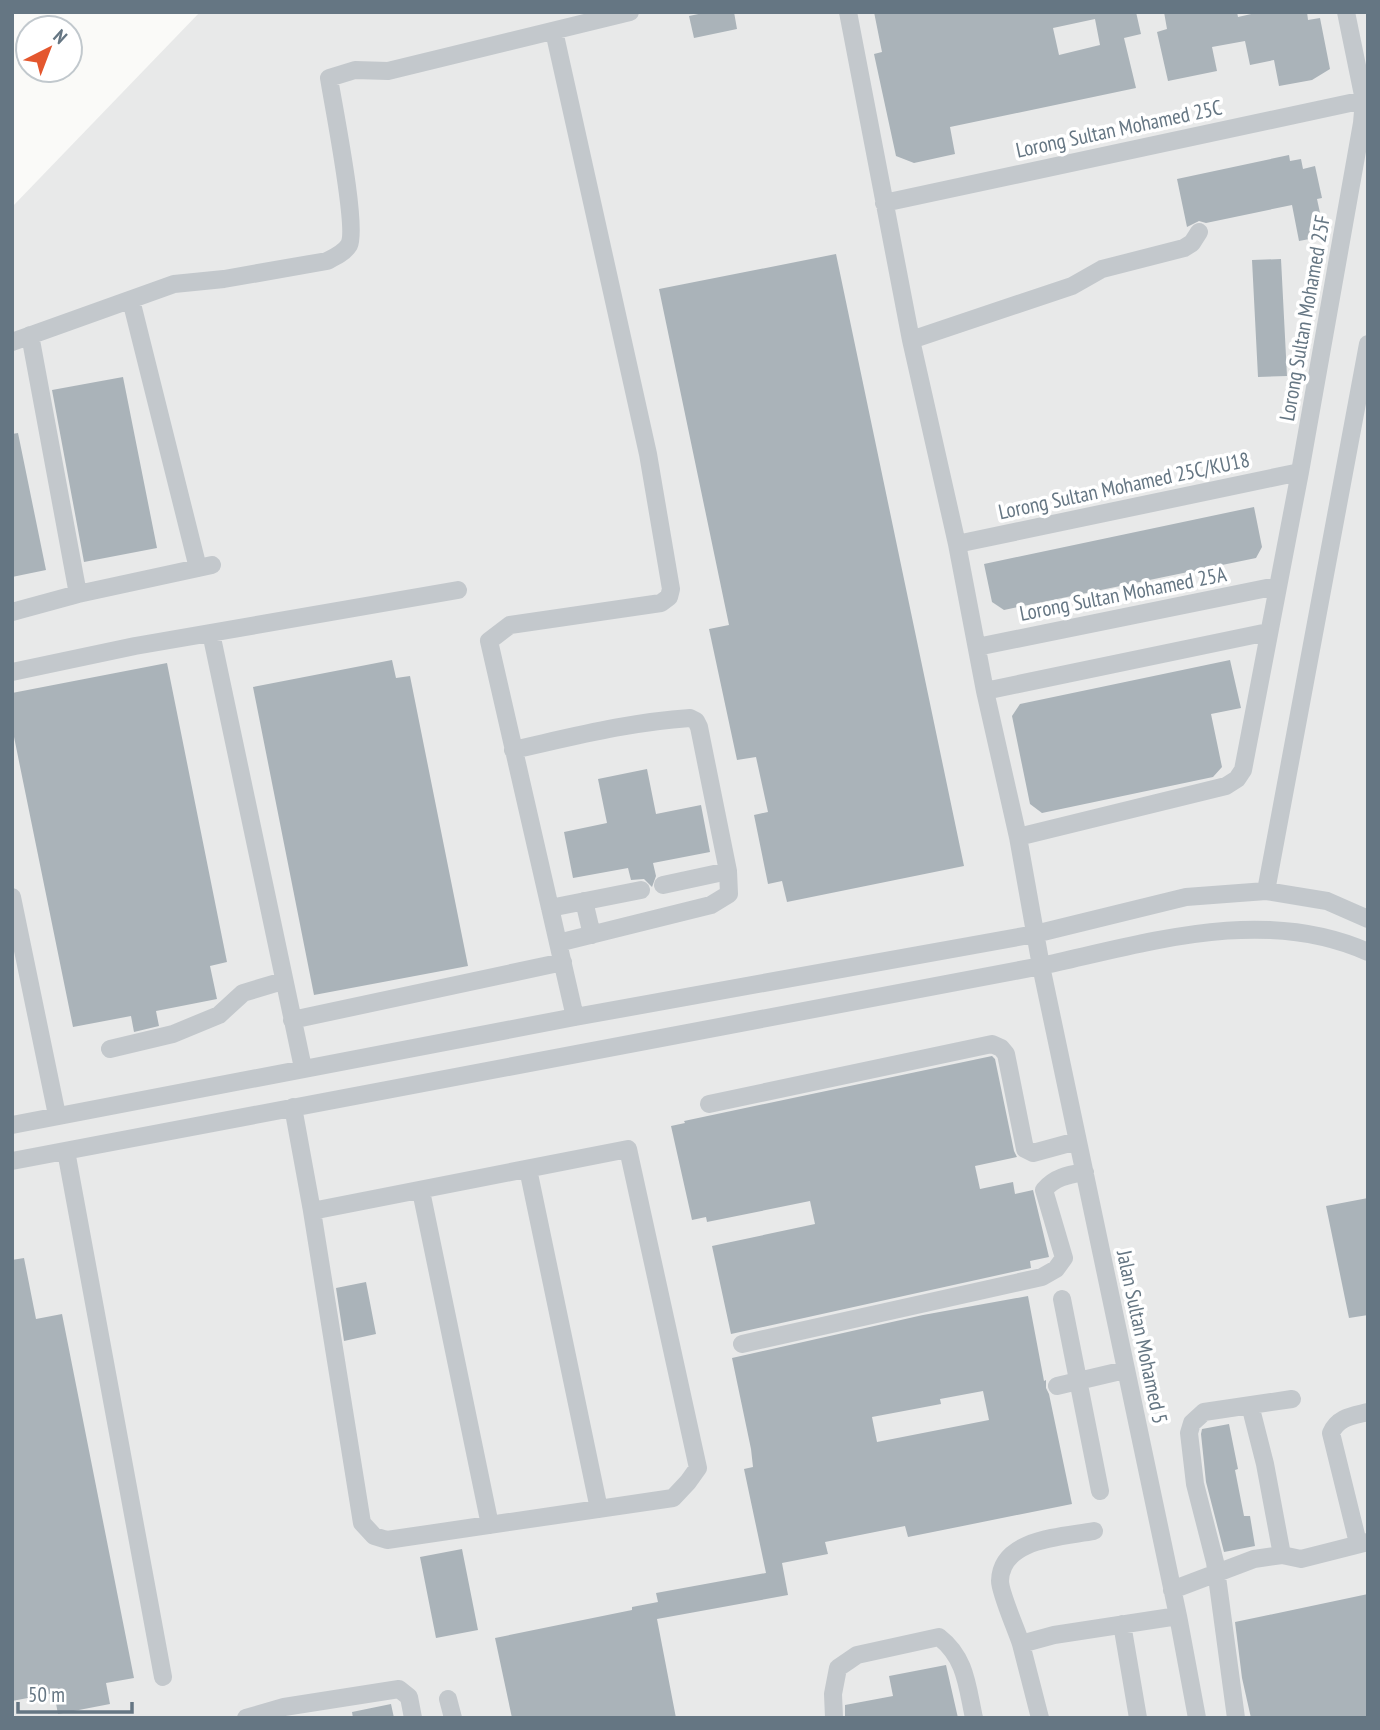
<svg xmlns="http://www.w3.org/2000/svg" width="1380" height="1730" font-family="'PT Sans Narrow',sans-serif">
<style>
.built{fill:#e8e9e9}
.building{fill:#aab3b9;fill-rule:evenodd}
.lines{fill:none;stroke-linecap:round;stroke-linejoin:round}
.minor{stroke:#c3c8cc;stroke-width:18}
.labels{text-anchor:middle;stroke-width:7;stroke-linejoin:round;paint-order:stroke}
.street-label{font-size:21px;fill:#657683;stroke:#fff}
</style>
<rect width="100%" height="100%" fill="#fafaf8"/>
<path class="built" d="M 200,12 L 1368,12 L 1368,1718 L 12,1718 L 12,207 Z"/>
<path class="building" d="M 708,12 L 734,12 L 737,29 L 694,38 L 689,16 Z
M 874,12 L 1136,12 L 1141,34 L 1124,38 L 1136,88 L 950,127 L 955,154 L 914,163 L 896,156 L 874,54 L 882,52 ZM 1095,19 L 1100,45 L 1059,55 L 1053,28 Z
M 1164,12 L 1237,12 L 1238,17 L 1260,12 L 1307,12 L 1308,20 L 1320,18 L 1330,69 L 1312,80 L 1279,86 L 1274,60 L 1250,65 L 1245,41 L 1212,47 L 1217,71 L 1168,81 L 1157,32 L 1167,29 Z
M 1289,155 L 1290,161 L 1301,159 L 1303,169 L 1315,166 L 1322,198 L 1317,199 L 1325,236 L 1299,241 L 1292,205 L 1206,223 L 1199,221 L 1187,227 L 1177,179 Z
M 836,254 L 964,866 L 787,902 L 782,881 L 768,884 L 754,815 L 768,812 L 756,757 L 737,760 L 709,629 L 729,625 L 659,289 Z
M 1281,259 L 1287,376 L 1258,377 L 1252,260 Z
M 123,377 L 157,548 L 84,562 L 52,390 Z
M 18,433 L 46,570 L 12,577 L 12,434 Z
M 1254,507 L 1262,547 L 1256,558 L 1004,610 L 992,602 L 984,564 Z
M 392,660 L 396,678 L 410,676 L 468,966 L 314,995 L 253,687 Z
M 1230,660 L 1241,708 L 1211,714 L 1222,767 L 1213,777 L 1042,813 L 1030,804 L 1012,716 L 1020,704 Z
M 167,663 L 227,962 L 210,966 L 217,999 L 156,1011 L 159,1026 L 134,1032 L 131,1016 L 73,1027 L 12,727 L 12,693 Z
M 647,769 L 656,814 L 701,805 L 710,852 L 653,863 L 656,876 L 652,887 L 644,879 L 631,880 L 628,868 L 573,878 L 564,832 L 607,823 L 598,779 Z
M 992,1056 L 995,1059 L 1014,1151 L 1017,1157 L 975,1166 L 980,1189 L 1013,1182 L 1015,1194 L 1033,1190 L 1049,1257 L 1030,1261 L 1031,1268 L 731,1334 L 712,1246 L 815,1224 L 810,1201 L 707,1222 L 706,1217 L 692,1220 L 671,1126 L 685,1123 L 684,1121 Z
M 1368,1198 L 1368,1315 L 1349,1318 L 1326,1206 Z
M 24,1258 L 36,1319 L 62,1314 L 134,1678 L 106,1683 L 110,1704 L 58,1714 L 54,1693 L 12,1701 L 12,1260 Z
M 366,1282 L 376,1334 L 344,1341 L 336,1288 Z
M 1028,1296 L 1044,1381 L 1046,1380 L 1046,1388 L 1049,1394 L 1072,1504 L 908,1537 L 905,1526 L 825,1542 L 828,1554 L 782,1563 L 788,1595 L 657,1619 L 676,1718 L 512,1718 L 495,1638 L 632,1610 L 632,1607 L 658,1602 L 656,1593 L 766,1573 L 744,1469 L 753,1467 L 751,1449 L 732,1358 L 923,1315 ZM 983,1391 L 989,1420 L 877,1442 L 872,1417 L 941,1404 L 940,1399 Z
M 1229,1424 L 1238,1469 L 1235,1470 L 1244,1516 L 1250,1516 L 1255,1546 L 1224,1552 L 1206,1482 L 1201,1434 L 1202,1429 Z
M 462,1549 L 478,1630 L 436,1638 L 420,1557 Z
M 1368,1594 L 1368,1718 L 1251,1718 L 1242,1678 L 1235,1622 Z
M 946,1665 L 958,1718 L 845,1718 L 845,1705 L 893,1696 L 889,1676 Z
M 391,1704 L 394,1718 L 353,1718 L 352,1712 Z"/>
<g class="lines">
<path class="minor" d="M 848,12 L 911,340 L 957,544 L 985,691 L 1018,837 L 1041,966 L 1178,1616 L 1197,1718
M 554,31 L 648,454 L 671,589 L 669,597 L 661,603 L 510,625 L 489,641 L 575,1017
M 884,203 L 1364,100
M 131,300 L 198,568
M 30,335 L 78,594
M 911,340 L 1072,286 L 1102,269 L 1184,248 L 1192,243 L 1199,232
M 12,342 L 174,284 L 224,279 L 327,261 C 335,257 344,253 349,245 C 358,228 333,104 329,78 L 355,70 L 388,71 L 630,12
M 957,544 L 1300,472
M 12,612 L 78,594 L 212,565
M 211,633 L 303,1068
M 977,647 L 1277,586
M 12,672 L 135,646 L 458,590
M 985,691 L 1268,632
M 513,750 C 572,737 629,722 690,718 L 696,721 L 699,727 L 728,871 L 729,894 L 711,905 L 558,943
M 1018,837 L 1226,786 L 1237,779 L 1243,770 L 1300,472 L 1362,123 L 1364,100 L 1346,12
M 663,885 L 728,871
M 1266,891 L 1368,344
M 12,897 L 57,1115
M 584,901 L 592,935
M 550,908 L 641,890
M 292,1020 L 563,962
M 110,1049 L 173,1034 L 219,1015 L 243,993 L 283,981
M 709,1104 L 992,1044 L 1001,1048 L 1006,1054 L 1025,1149 L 1033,1153 L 1077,1141
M 293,1107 L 312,1211 L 628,1149 L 698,1468 L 688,1482 L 673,1498 L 387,1540 L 374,1536 L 362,1523 L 312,1211
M 12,1125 L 575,1017 L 1035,934 L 1186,897 L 1266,891 L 1327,901 L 1368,919
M 66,1151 L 163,1677
M 12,1161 L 1041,966 C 1147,943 1263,905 1368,952
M 528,1169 L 599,1509
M 421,1191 L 490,1525
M 1062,1299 L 1100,1491
M 742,1344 L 1042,1277 L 1056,1269 L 1064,1258 L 1044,1190 C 1055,1177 1068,1175 1085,1172
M 1057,1386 L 1125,1370
M 1250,1405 L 1265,1464 L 1282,1555
M 1358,1543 L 1331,1433 C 1338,1417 1352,1416 1368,1412
M 1172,1590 L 1254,1559 L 1282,1555 L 1301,1559 L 1368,1542
M 1122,1624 L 1138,1718
M 1021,1644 C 1017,1631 1000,1593 1000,1581 C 1001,1538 1062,1537 1094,1531
M 448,1699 L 453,1718
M 246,1718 L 284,1707 L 399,1689 L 409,1697 L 413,1718
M 834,1718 L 833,1694 L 838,1668 L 857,1655 L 939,1637 C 966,1658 967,1686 974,1718
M 1040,1718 L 1021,1644 L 1054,1635 L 1178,1616
M 1236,1718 L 1215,1562 L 1195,1484 L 1189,1433 L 1192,1423 L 1204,1412 L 1292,1399"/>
</g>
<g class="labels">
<g class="street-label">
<text transform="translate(1119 129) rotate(-12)" y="7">Lorong Sultan Mohamed 25C</text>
<text transform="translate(1305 318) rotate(-80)" y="7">Lorong Sultan Mohamed 25F</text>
<text transform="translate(1124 486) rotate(-12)" y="7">Lorong Sultan Mohamed 25C/KU18</text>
<text transform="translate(1123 594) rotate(-11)" y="7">Lorong Sultan Mohamed 25A</text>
<text transform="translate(1142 1337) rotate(78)" y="7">Jalan Sultan Mohamed 5</text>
</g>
</g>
<rect width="1380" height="1730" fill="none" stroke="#657683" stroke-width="28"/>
<g transform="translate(49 49) rotate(42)"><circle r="33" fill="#ffffff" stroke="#c1c8cd" stroke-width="2"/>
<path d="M0-5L12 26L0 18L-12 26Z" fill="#e4572e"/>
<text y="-10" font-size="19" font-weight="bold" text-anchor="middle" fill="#657683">N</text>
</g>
<path d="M18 1702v10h114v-10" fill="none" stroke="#657683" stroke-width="3.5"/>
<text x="28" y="1702" font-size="21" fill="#657683" stroke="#ffffff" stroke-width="5" paint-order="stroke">50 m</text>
</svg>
